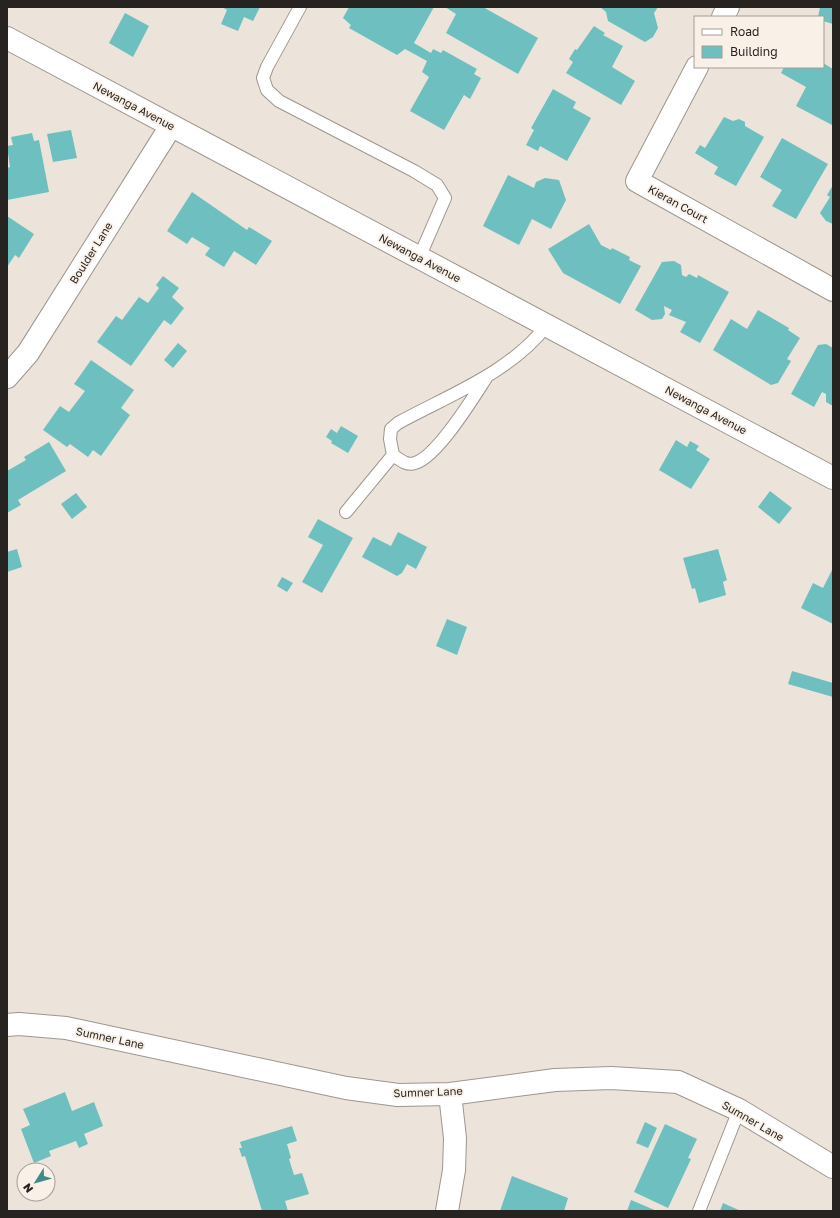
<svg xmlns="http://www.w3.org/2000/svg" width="840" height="1218" font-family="'Golos Text',sans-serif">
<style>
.building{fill:#6dc0bf}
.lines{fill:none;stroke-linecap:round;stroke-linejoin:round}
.lane-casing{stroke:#9e968e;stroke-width:14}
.street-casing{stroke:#9e968e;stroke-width:24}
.lane{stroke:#fff;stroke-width:12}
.street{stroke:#fff;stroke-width:22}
.labels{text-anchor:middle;stroke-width:3.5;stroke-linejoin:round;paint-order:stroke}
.street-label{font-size:11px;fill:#262320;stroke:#f9f0e7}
</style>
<rect width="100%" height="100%" fill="#ece3da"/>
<path class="building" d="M 222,7 L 260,7 L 253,21 L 244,17 L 238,31 L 221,24 L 227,10 Z
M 349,7 L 434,7 L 414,43 L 431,53 L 433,49 L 441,53 L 443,50 L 477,69 L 474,74 L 481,78 L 470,99 L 464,95 L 444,130 L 410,111 L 429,77 L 422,72 L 427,61 L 405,49 L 397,55 L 349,28 L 351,25 L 343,18 Z
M 445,7 L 483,7 L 538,38 L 518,74 L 446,33 L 456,14 Z
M 600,7 L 658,7 L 654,13 L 658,28 L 653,37 L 645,42 L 608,21 L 606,12 Z
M 820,7 L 833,7 L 833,24 L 823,21 L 823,17 L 818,17 Z
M 125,13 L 149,26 L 133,57 L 109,43 Z
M 594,26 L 605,33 L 603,35 L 623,46 L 612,67 L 635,81 L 621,105 L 566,73 L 573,62 L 569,59 L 575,49 L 577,50 Z
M 823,63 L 833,69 L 832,125 L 796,106 L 806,87 L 781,73 L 784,67 L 823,67 Z
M 553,89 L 576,102 L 573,108 L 591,118 L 567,161 L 540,146 L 538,151 L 526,145 L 534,130 L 531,128 Z
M 724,117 L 733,121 L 739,119 L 745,122 L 745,126 L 764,137 L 736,186 L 714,174 L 718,167 L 695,153 L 700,145 L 705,148 Z
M 71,130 L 77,158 L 53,162 L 47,134 Z
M 32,133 L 34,141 L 39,140 L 49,192 L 7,200 L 7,168 L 10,167 L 7,146 L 13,145 L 11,137 Z
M 782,138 L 828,164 L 796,219 L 772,206 L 782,190 L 760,177 Z
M 508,175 L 534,188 L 536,182 L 545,178 L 559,180 L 566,200 L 551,229 L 532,219 L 519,245 L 483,226 Z
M 833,185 L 833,224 L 826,221 L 820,213 L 830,197 L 827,195 Z
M 192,192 L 247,230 L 249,227 L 272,241 L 256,265 L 234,251 L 224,267 L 205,255 L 210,248 L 192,237 L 187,244 L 167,231 Z
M 7,216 L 34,234 L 19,258 L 15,255 L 7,267 Z
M 589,224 L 601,245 L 611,250 L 612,248 L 630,257 L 629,260 L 641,266 L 620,304 L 563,273 L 548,249 Z
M 674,261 L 681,265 L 682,275 L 686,277 L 689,274 L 697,278 L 698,275 L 729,292 L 700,343 L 680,332 L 686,322 L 669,315 L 672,310 L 664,306 L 665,314 L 662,319 L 652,320 L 635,310 L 662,262 Z
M 163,276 L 179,288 L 172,297 L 184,308 L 171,325 L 164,320 L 131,366 L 97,342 L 116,316 L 122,320 L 139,297 L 148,303 L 159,288 L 156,285 Z
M 758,310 L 789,328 L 788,330 L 800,338 L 787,359 L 791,361 L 778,383 L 771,385 L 713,350 L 731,319 L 747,329 Z
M 178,343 L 187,351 L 173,368 L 164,360 Z
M 826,344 L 833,348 L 833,406 L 826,402 L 826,394 L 822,392 L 814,407 L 791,394 L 818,345 Z
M 91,360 L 134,390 L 121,408 L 130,415 L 101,456 L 93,450 L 88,457 L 70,444 L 67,447 L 43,430 L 60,406 L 69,412 L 85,391 L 74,384 Z
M 341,426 L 358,436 L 348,453 L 331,443 L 332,441 L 326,437 L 331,429 L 337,433 Z
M 676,440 L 687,447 L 690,441 L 699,446 L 696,450 L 710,459 L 691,489 L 659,470 Z
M 49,442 L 66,471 L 18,500 L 21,505 L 7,513 L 7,471 L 26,460 L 24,457 Z
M 770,491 L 792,508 L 779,524 L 758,507 Z
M 76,493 L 87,507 L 72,519 L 61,504 Z
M 318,519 L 353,538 L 322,593 L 302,582 L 323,545 L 308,537 Z
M 398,532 L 427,547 L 416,569 L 407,564 L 402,573 L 397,576 L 362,557 L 373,537 L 391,546 Z
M 17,549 L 22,567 L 7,572 L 7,552 Z
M 718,549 L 727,580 L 723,582 L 726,595 L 699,603 L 695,588 L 692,589 L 683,558 Z
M 833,568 L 833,624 L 801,608 L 813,583 L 823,588 Z
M 282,577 L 293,583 L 287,592 L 277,586 Z
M 447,619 L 467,627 L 457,655 L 436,646 Z
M 792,671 L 833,683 L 833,697 L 788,684 Z
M 65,1092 L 72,1111 L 94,1102 L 103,1126 L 84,1134 L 88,1144 L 79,1148 L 76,1141 L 49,1151 L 51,1156 L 34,1163 L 21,1129 L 30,1125 L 23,1109 Z
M 645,1122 L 657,1128 L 648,1148 L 636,1143 Z
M 665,1124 L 697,1139 L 688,1158 L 691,1159 L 668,1208 L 634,1192 Z
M 292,1126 L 297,1141 L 287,1144 L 291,1158 L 289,1159 L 294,1175 L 302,1173 L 309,1194 L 285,1201 L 288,1211 L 262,1211 L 245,1156 L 242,1157 L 239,1148 L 242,1148 L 240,1142 Z
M 512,1176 L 568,1198 L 564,1211 L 500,1211 Z
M 631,1200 L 657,1211 L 627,1211 Z
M 723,1203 L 741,1211 L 720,1211 Z"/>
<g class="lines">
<g class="lane-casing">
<path id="lane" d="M 300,7 L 267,67 L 263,78 L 267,90 L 279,101 L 414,171 L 437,185 L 445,198 L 419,258
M 393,455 C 400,460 407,466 415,463 C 437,457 473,398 486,378
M 346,512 L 393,455 L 390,439 L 391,429 L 398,423 C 449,395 510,373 547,325
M 699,1211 L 739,1110"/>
</g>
<g class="street-casing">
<path id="street" d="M 723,17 L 728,7
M 7,38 L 833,478
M 697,67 L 637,181 L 833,290
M 7,377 L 28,353 L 171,126
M 7,1025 L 19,1024 L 66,1028 L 346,1088 L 398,1095 L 450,1094 L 555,1080 L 611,1078 L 678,1082 L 739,1110 L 833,1167
M 447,1211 L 454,1170 L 455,1138 L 450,1094"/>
</g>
<use href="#lane" class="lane"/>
<use href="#street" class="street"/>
</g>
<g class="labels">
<g class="street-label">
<text transform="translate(134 106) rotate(28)" y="4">Newanga Avenue</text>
<text transform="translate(678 204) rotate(29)" y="4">Kieran Court</text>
<text transform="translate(91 253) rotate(-58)" y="4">Boulder Lane</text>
<text transform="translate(420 258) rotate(28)" y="4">Newanga Avenue</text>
<text transform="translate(706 410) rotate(28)" y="4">Newanga Avenue</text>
<text transform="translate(110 1038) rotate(12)" y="4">Sumner Lane</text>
<text transform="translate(428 1092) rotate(-2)" y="4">Sumner Lane</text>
<text transform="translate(753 1121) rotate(30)" y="4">Sumner Lane</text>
</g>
</g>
<rect width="840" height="1218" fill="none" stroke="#262320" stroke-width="16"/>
<rect x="694" y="16" width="130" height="52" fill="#f9f0e7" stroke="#a59e97"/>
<rect x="702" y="29" width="20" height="6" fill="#ffffff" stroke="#a59e97"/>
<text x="730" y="36" font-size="12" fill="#262320">Road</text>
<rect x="702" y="46" width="20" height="12" fill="#6dc0bf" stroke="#a59e97"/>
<text x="730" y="56" font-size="12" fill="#262320">Building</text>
<g transform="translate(36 1182) rotate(233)"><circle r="19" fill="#f9f0e7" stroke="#a59e97"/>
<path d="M0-3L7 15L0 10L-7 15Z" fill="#428a8a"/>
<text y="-6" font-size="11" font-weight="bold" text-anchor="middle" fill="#262320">N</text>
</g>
</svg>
